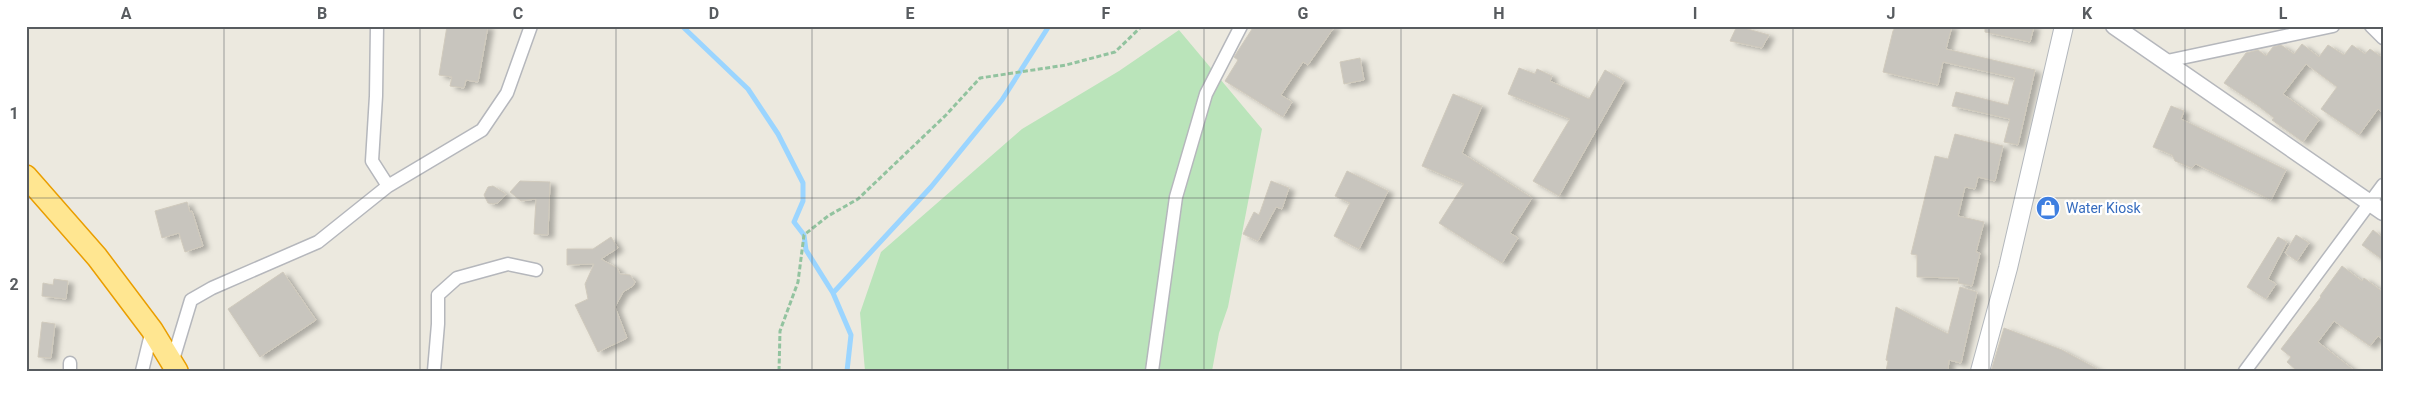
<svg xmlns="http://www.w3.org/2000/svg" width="2409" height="397" font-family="Roboto,sans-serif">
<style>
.green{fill:#bae4ba}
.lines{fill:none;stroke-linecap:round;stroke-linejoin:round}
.stream{stroke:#9bd5ff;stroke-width:5}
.building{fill:#c8c5be;stroke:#d0cabd;filter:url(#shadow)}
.minor-casing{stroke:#b5b7bc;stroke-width:15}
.tertiary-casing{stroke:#b5b7bc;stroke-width:19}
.secondary-casing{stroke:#b3b7bc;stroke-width:20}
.trunk-casing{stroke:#ea9e00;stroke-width:24}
.path{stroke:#92c39f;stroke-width:3;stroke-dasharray:5 2.5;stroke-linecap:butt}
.minor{stroke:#fff;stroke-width:12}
.tertiary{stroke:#fff;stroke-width:16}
.secondary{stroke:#fff;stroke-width:18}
.trunk{stroke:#ffe691;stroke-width:21}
.grid{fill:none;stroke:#585c60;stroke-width:1;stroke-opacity:0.55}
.labels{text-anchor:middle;stroke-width:4.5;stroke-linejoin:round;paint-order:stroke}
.shop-label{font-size:14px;fill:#366cbe;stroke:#fff;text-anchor:start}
.neatline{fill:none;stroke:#585c60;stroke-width:2}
.grid-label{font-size:16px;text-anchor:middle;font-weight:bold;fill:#585c60}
</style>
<defs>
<filter id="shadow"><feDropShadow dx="5.5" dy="3" stdDeviation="2.5" flood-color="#0004"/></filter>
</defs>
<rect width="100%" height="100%" fill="#ece9df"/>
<path class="green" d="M 1179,30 L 1262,129 L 1228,307 L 1219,333 L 1212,371 L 865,371 L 860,313 L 881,252 L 1022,129 L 1119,71 Z"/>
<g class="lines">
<path class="stream" d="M 682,26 L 748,89 L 778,134 L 803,183 L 803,201 L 794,222 L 804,235 L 806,250 L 833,293 L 851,335 L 847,371
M 833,293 L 931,187 L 1002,100 L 1049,26"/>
</g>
<path class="building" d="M 447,26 L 488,26 L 478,82 L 466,80 L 464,88 L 450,86 L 452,77 L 439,75 Z
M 1254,26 L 1335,26 L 1308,65 L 1303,62 L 1281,95 L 1292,102 L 1283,117 L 1225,81 L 1238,60 L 1234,57 Z
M 1737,26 L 1769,35 L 1762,48 L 1730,41 Z
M 1896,26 L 1952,26 L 1946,49 L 2035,70 L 2018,145 L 2004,142 L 2010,119 L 1952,106 L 1956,92 L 2008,105 L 2015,78 L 1943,62 L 1938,85 L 1883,72 L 1893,31 Z
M 1985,26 L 2034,26 L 2030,42 L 1985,32 Z
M 2302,44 L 2319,57 L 2328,45 L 2344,55 L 2352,45 L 2365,54 L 2370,49 L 2383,58 L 2383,113 L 2378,109 L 2359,135 L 2321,109 L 2337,87 L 2306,64 L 2283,94 L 2319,120 L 2303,142 L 2272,120 L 2274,118 L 2257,105 L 2224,83 L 2246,53 L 2258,50 L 2266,56 L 2273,47 L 2281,45 L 2294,54 Z
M 1360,58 L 1364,80 L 1344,84 L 1340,62 Z
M 1519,68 L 1535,74 L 1537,69 L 1552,76 L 1550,81 L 1589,99 L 1605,70 L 1624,81 L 1559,196 L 1533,181 L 1570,119 L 1508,94 Z
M 1453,94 L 1482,106 L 1462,153 L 1532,198 L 1510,233 L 1518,238 L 1502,263 L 1439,223 L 1464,184 L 1422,166 Z
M 2171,106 L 2184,111 L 2181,119 L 2286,170 L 2271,200 L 2196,164 L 2192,168 L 2175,161 L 2172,155 L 2153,147 Z
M 1955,134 L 2003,146 L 1995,181 L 1978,177 L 1975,189 L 1965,187 L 1958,216 L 1984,222 L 1976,252 L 1980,253 L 1972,286 L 1958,283 L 1959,278 L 1917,277 L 1917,255 L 1911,254 L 1935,156 L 1948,159 Z
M 1347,171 L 1388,191 L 1359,249 L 1334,236 L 1350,203 L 1335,196 Z
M 520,181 L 550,182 L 548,235 L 534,234 L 536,199 L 521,201 L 510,192 Z
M 1271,181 L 1289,188 L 1282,209 L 1276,207 L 1258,241 L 1243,234 L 1254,212 L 1259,215 Z
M 493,186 L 506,194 L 498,203 L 493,204 L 488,203 L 484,195 L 488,187 Z
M 187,202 L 190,212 L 192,211 L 203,246 L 185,252 L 179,233 L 162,238 L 155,211 Z
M 2373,230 L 2383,238 L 2383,260 L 2362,245 Z
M 2296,235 L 2309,243 L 2297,261 L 2285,253 Z
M 611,237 L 618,248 L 601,259 L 617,268 L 620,274 L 630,275 L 635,282 L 633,286 L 623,292 L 615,307 L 627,338 L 598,352 L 575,305 L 588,299 L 585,284 L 594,264 L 567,265 L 567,249 L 593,249 Z
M 2278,237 L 2287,242 L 2268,279 L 2276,284 L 2266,299 L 2247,287 Z
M 2342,266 L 2362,281 L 2364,278 L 2383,292 L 2383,340 L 2378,336 L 2370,346 L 2334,321 L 2318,342 L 2355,371 L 2297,371 L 2287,362 L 2291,357 L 2281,349 L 2321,297 L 2320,296 Z
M 283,272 L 316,320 L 260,357 L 228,309 Z
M 54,279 L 68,281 L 66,299 L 42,296 L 43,283 L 53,285 Z
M 1960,287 L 1977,292 L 1961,363 L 1949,360 L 1948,371 L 1886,371 L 1888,361 L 1886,360 L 1896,307 L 1948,334 Z
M 42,322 L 55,324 L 51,358 L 38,357 Z
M 2004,328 L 2062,350 L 2101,371 L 1991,371 Z"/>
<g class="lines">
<g class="minor-casing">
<path id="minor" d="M 377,26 L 376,96 L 372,161 L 388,186
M 2371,26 L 2383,38
M 2167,61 L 2333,26
M 70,363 L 70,371
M 172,363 L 191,300 L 212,288 L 318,242 L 388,186 L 482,130 L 507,93 L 531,26
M 142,371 L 152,330
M 434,371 L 438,324 L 438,295 L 457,278 L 508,264 L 536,270
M 1152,371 L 1176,197 L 1206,94 L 1241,26
M 2245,371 L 2383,185"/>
</g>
<g class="tertiary-casing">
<path id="tertiary" d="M 2114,26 L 2383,212"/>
</g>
<g class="secondary-casing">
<path id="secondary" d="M 1980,371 L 2008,268 L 2064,26"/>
</g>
<g class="trunk-casing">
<path id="trunk" d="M 26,176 L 97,257 L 152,330 L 177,371"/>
</g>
<path class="path" d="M 779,371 L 780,331 L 798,282 L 804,235 L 828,216 L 858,199 L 946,115 L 980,78 L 1066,65 L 1115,52 L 1142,26"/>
<use href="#minor" class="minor"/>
<use href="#tertiary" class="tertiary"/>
<use href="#secondary" class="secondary"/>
<use href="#trunk" class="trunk"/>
</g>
<path class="grid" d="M 224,26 L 224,371M 420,26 L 420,371M 616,26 L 616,371M 812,26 L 812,371M 1008,26 L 1008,371M 1204,26 L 1204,371M 1401,26 L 1401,371M 1597,26 L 1597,371M 1793,26 L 1793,371M 1989,26 L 1989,371M 2185,26 L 2185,371M 26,198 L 2383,198"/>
<defs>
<g id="shop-disc" transform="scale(1.25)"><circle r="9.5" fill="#3f7fe0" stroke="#fff"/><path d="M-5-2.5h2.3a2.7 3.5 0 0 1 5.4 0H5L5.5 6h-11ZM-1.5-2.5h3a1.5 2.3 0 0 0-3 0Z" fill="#fff"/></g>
</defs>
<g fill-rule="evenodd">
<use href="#shop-disc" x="2048" y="208"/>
</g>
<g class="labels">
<g class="shop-label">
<text x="2066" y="213">Water Kiosk</text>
</g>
</g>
<rect width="2409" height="397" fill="none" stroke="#ffffff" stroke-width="55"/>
<rect x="28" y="28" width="2354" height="342" class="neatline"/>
<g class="grid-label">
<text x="126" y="19">A</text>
<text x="322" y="19">B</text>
<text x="518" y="19">C</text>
<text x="714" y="19">D</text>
<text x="910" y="19">E</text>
<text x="1106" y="19">F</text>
<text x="1303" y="19">G</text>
<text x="1499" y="19">H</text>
<text x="1695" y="19">I</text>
<text x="1891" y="19">J</text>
<text x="2087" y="19">K</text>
<text x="2283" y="19">L</text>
<text x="14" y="119">1</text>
<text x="14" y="290">2</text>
</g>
</svg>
